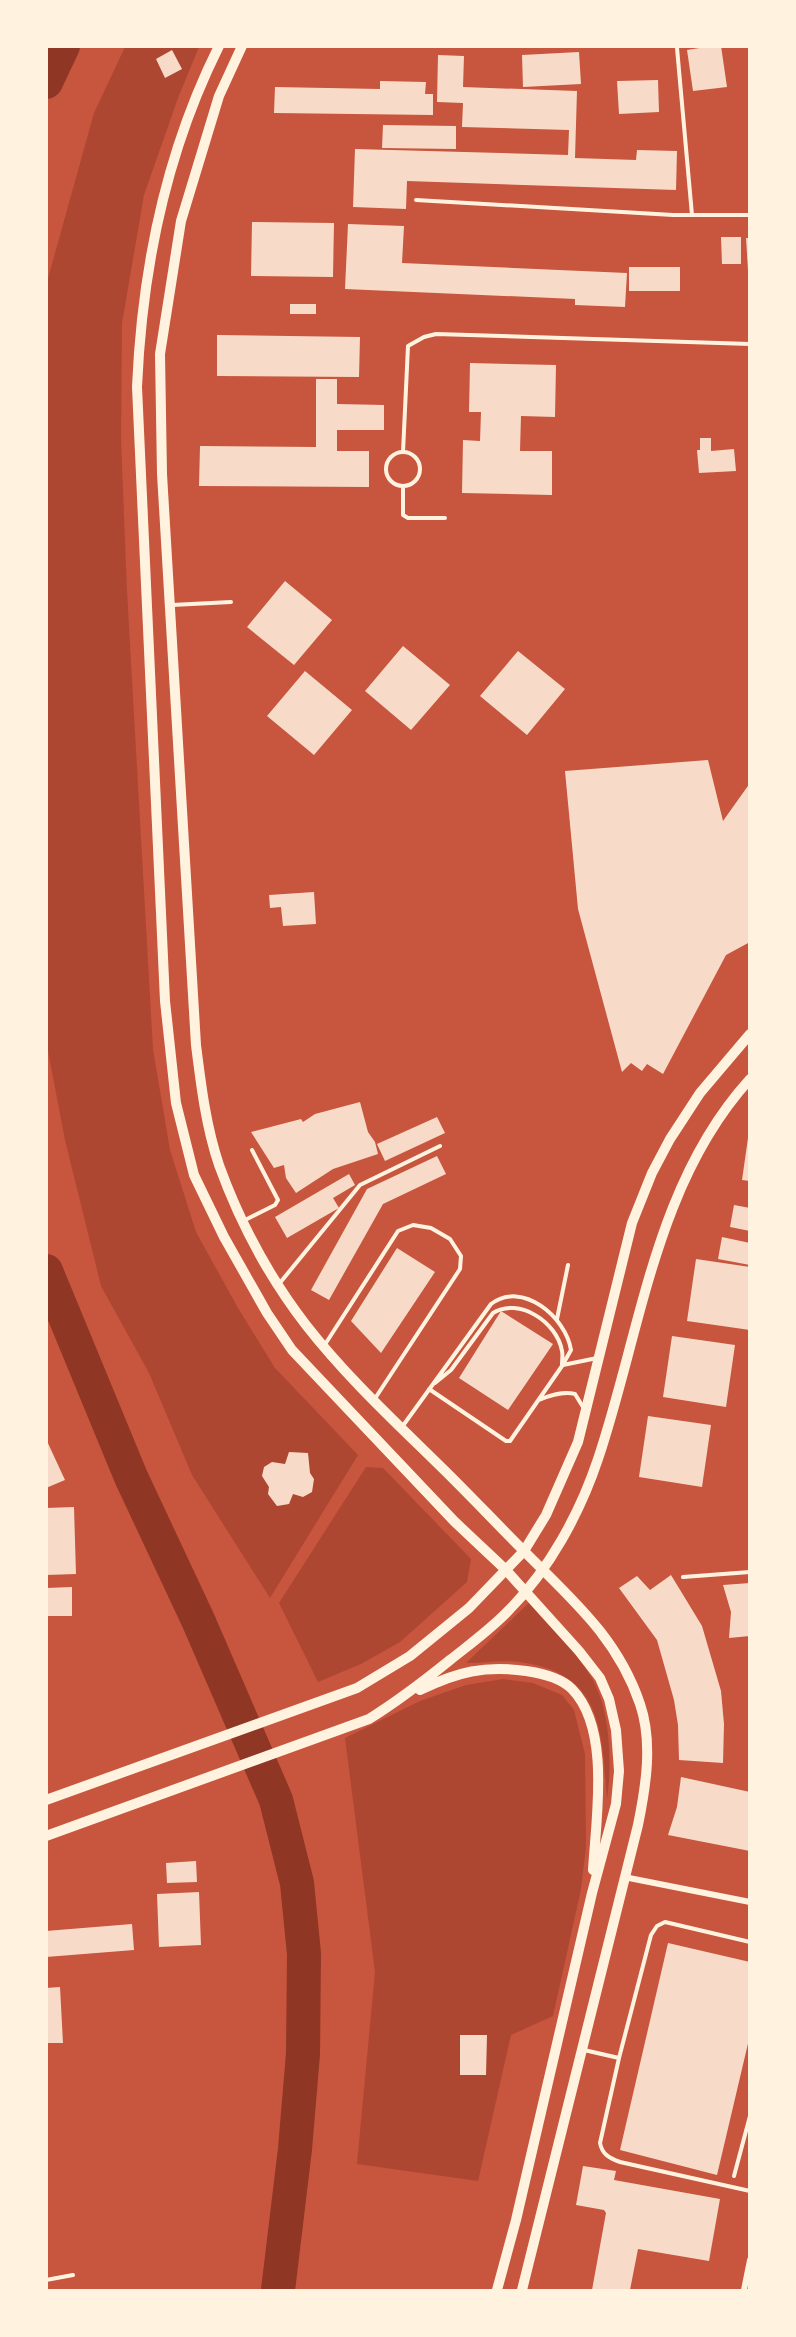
<svg xmlns="http://www.w3.org/2000/svg" width="796" height="2337" font-family="'Fira Sans Condensed',sans-serif">
<style>
.green{fill:#ae4732}
.lines{fill:none;stroke-linecap:round;stroke-linejoin:round}
.river{stroke:#8f3625;stroke-width:34}
.building{fill:#f7dbc8}
.service{stroke:#fff3e0;stroke-width:4}
.minor{stroke:#fff3e0;stroke-width:6}
.tertiary{stroke:#fff3e0;stroke-width:10}
</style>
<rect width="100%" height="100%" fill="#c8553d"/>
<path class="green" d="M 125,47 L 199,47 L 178,98 L 144,195 L 122,323 L 121,439 L 127,591 L 153,1049 L 170,1150 L 196,1232 L 238,1308 L 275,1368 L 358,1455 L 270,1598 L 192,1475 L 149,1373 L 101,1286 L 65,1140 L 47,1046 L 47,282 L 94,113 Z
M 366,1467 L 383,1468 L 471,1559 L 467,1582 L 400,1642 L 361,1664 L 318,1682 L 279,1603 Z
M 529,1603 C 549,1627 575,1650 591,1677 C 611,1710 612,1762 607,1799 C 602,1735 604,1676 526,1663 C 507,1659 485,1663 466,1663 Z
M 503,1679 L 533,1683 L 562,1695 L 574,1710 L 585,1754 L 586,1847 L 581,1889 L 553,2016 L 511,2035 L 478,2181 L 357,2164 L 375,1972 L 345,1738 L 420,1701 L 466,1685 Z"/>
<g class="lines">
<path class="river" d="M 46,82 L 63,46
M 46,1271 L 131,1477 L 198,1620 L 276,1800 L 297,1883 L 304,1954 L 303,2054 L 295,2149 L 278,2290"/>
</g>
<path class="building" d="M 712,46 L 721,46 L 727,87 L 693,91 L 687,50 Z
M 172,50 L 182,69 L 165,78 L 156,59 Z
M 579,52 L 581,84 L 523,87 L 522,55 Z
M 438,55 L 464,56 L 463,87 L 577,91 L 575,158 L 636,160 L 637,150 L 677,151 L 676,190 L 407,181 L 406,209 L 353,207 L 355,149 L 568,155 L 569,130 L 462,127 L 463,103 L 437,102 Z
M 658,80 L 659,112 L 619,114 L 617,81 Z
M 380,81 L 426,82 L 425,94 L 433,94 L 433,115 L 274,113 L 275,87 L 380,89 Z
M 383,125 L 456,126 L 456,149 L 382,148 Z
M 252,222 L 334,223 L 333,277 L 251,276 Z
M 348,224 L 404,226 L 402,263 L 627,273 L 625,307 L 575,305 L 575,299 L 345,289 Z
M 721,237 L 741,237 L 741,264 L 722,264 Z
M 746,238 L 750,238 L 750,270 L 748,270 Z
M 629,267 L 680,267 L 680,291 L 629,291 Z
M 290,304 L 316,304 L 316,314 L 290,314 Z
M 217,335 L 360,337 L 359,377 L 217,376 Z
M 470,363 L 556,365 L 555,417 L 521,416 L 520,451 L 552,451 L 552,495 L 462,493 L 463,440 L 480,441 L 481,412 L 469,412 Z
M 316,379 L 337,379 L 337,404 L 384,405 L 384,430 L 337,430 L 337,451 L 369,451 L 369,487 L 199,486 L 200,446 L 316,447 Z
M 700,438 L 711,438 L 711,451 L 734,449 L 736,471 L 699,473 L 697,450 L 700,450 Z
M 285,581 L 332,620 L 294,665 L 247,627 Z
M 403,646 L 450,685 L 411,730 L 365,691 Z
M 518,651 L 565,689 L 527,735 L 480,696 Z
M 305,671 L 352,710 L 314,755 L 267,716 Z
M 708,760 L 723,821 L 750,783 L 750,942 L 726,955 L 663,1074 L 647,1064 L 642,1071 L 631,1063 L 622,1072 L 578,909 L 565,771 Z
M 314,892 L 316,924 L 283,926 L 281,907 L 270,908 L 269,895 Z
M 360,1102 L 368,1132 L 375,1142 L 378,1154 L 333,1169 L 296,1193 L 286,1178 L 284,1165 L 274,1168 L 251,1132 L 301,1119 L 303,1122 L 315,1114 Z
M 437,1117 L 445,1133 L 385,1161 L 377,1144 Z
M 748,1138 L 750,1138 L 750,1181 L 742,1180 Z
M 437,1156 L 446,1174 L 383,1204 L 329,1300 L 311,1290 L 367,1189 Z
M 349,1174 L 355,1185 L 333,1198 L 339,1208 L 287,1238 L 275,1217 Z
M 734,1205 L 750,1208 L 750,1231 L 730,1227 Z
M 722,1237 L 750,1243 L 750,1265 L 718,1259 Z
M 397,1248 L 435,1272 L 381,1353 L 351,1321 Z
M 696,1259 L 750,1267 L 750,1330 L 687,1321 Z
M 501,1311 L 553,1344 L 508,1410 L 459,1378 Z
M 672,1336 L 735,1345 L 726,1407 L 663,1397 Z
M 648,1416 L 711,1425 L 702,1487 L 639,1477 Z
M 46,1439 L 65,1480 L 46,1488 Z
M 289,1452 L 308,1453 L 310,1473 L 314,1479 L 312,1492 L 303,1497 L 293,1494 L 289,1504 L 277,1506 L 268,1494 L 269,1487 L 262,1476 L 264,1467 L 272,1462 L 285,1464 Z
M 74,1507 L 76,1574 L 46,1575 L 46,1508 Z
M 671,1575 L 702,1626 L 721,1691 L 724,1724 L 723,1763 L 679,1760 L 678,1725 L 674,1700 L 657,1640 L 619,1588 L 637,1576 L 650,1590 Z
M 750,1583 L 750,1636 L 729,1638 L 731,1612 L 723,1585 Z
M 72,1587 L 72,1616 L 46,1616 L 46,1588 Z
M 681,1777 L 750,1792 L 750,1851 L 668,1835 L 677,1807 Z
M 196,1861 L 197,1882 L 167,1883 L 166,1863 Z
M 199,1892 L 201,1945 L 159,1947 L 157,1894 Z
M 132,1924 L 134,1950 L 46,1957 L 46,1931 Z
M 668,1943 L 750,1962 L 750,2035 L 717,2175 L 620,2150 Z
M 60,1987 L 63,2043 L 46,2043 L 46,1988 Z
M 460,2035 L 487,2035 L 486,2075 L 460,2075 Z
M 583,2166 L 616,2171 L 614,2180 L 720,2199 L 709,2261 L 638,2249 L 630,2290 L 592,2290 L 606,2213 L 604,2210 L 576,2205 Z"/>
<g class="lines">
<path class="service" d="M 677,48 L 692,215
M 416,200 L 673,215 L 750,215
M386 469a17 17 0 1 1 34 0a17 17 0 1 1-34 0Z
M 403,452 L 408,346 L 424,337 L 436,334 L 750,344
M 403,487 L 403,515 L 408,518 L 445,518
M 172,605 L 231,602
M 243,1221 L 275,1205 L 278,1200 L 252,1150
M 279,1284 L 360,1185 L 440,1146
M 557,1319 L 568,1265
M 324,1346 L 398,1231 L 413,1225 L 431,1228 L 450,1239 L 461,1256 L 460,1269 L 374,1400
M 563,1365 L 597,1358
M 435,1383 L 451,1370 L 493,1313 C 519,1297 557,1322 562,1351 C 563,1355 562,1360 562,1365
M 539,1400 C 551,1395 563,1391 575,1394 L 583,1407
M 402,1427 L 491,1304 C 522,1280 566,1317 571,1350 L 562,1366 L 510,1441 L 506,1441 L 429,1389
M 683,1577 L 750,1572
M 750,1942 L 665,1922 L 657,1926 L 651,1935 L 619,2058 L 600,2143 C 602,2154 609,2158 620,2162 L 750,2191
M 584,2050 L 619,2058
M 734,2176 L 750,2116
M 46,2280 L 73,2275"/>
<path class="minor" d="M 624,1877 L 750,1902
M 744,2290 L 750,2260"/>
<path class="tertiary" d="M 219,46 C 166,152 142,270 137,387 L 165,1001 L 176,1103 L 194,1175 L 224,1237 L 267,1313 L 292,1350 L 454,1521 L 506,1570 L 579,1651 L 600,1678 L 609,1699 L 616,1730 L 619,1771 L 616,1804 L 592,1893 L 516,2220 L 497,2290
M 242,46 L 219,96 L 181,221 L 160,354 L 162,474 L 196,1045 C 201,1085 206,1127 219,1165 C 240,1223 269,1277 306,1325 C 345,1375 391,1418 436,1462 C 465,1490 493,1520 522,1549 C 570,1598 617,1636 640,1704 C 653,1742 646,1786 638,1825 L 522,2290
M 420,1690 C 457,1672 485,1665 526,1671 C 540,1673 561,1678 572,1689 C 611,1729 596,1818 593,1870
M 46,1800 L 357,1688 L 410,1656 L 469,1608 L 524,1551 L 546,1515 L 578,1442 L 632,1223 L 652,1173 L 670,1139 L 700,1093 L 750,1034
M 46,1836 L 369,1719 C 398,1701 424,1681 450,1660 C 470,1644 491,1629 509,1610 C 549,1570 580,1513 598,1459 C 641,1331 655,1183 750,1079"/>
</g>
<rect width="796" height="2337" fill="none" stroke="#fff3e0" stroke-width="96"/>
</svg>
